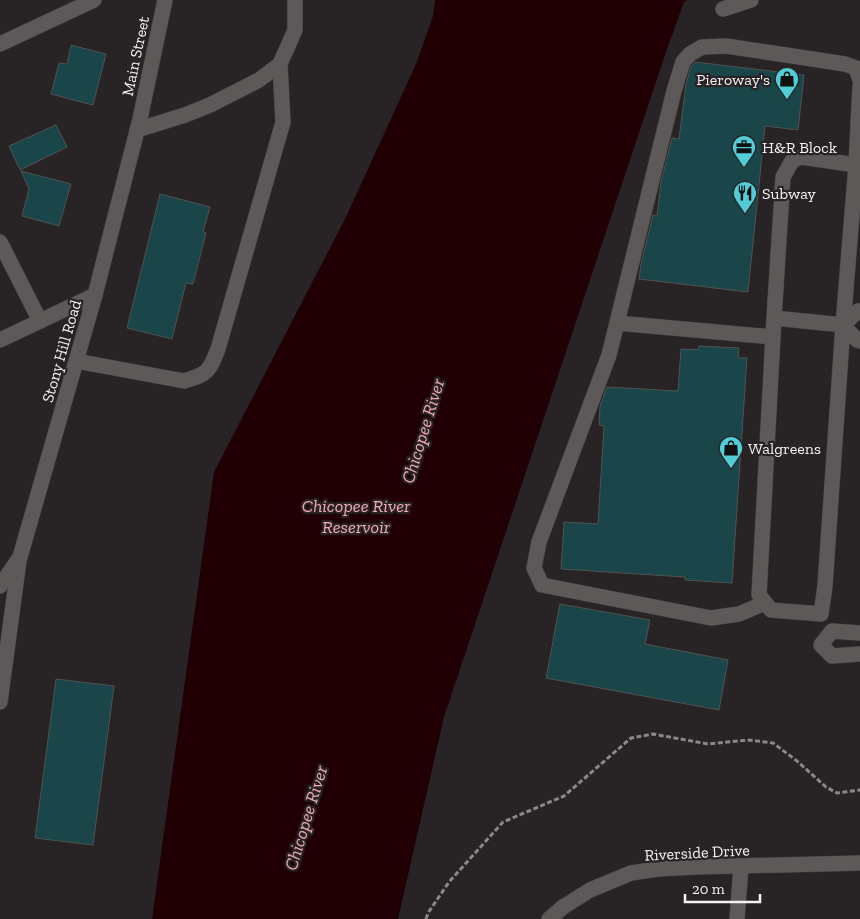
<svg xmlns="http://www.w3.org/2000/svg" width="860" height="919" font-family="'Zilla Slab',serif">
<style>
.water{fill:#200005}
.building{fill:#1a4549;stroke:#505354}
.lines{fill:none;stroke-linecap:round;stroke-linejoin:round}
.lane-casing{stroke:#424040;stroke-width:16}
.street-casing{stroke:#424040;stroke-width:16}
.secondary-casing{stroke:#424040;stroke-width:16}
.path{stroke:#8b8889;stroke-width:3;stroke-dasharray:5 2.5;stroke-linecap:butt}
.lane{stroke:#5d5959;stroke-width:15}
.street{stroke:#5d5959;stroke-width:15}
.secondary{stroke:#5d5959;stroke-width:15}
.labels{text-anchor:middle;stroke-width:4.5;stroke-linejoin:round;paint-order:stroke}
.street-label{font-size:16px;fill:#f3f1f1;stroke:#282425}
.poi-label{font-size:16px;fill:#f3f1f1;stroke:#282425;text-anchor:start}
.water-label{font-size:18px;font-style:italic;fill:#f4a9b4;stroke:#282425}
</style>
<rect width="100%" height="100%" fill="#282425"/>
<path class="water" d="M 435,0 L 688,0 L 684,2 L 665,55 L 444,717 L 398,919 L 152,919 L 214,472 L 345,219 L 416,64 L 433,16 Z"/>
<path class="building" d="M 71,45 L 106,54 L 93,105 L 51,94 L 59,63 L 67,64 Z
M 695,62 L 804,75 L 798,130 L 765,126 L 748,292 L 639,279 L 641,264 L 653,215 L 657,216 L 661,182 L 672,138 L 679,139 L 686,84 L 691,67 Z
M 56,125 L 67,147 L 20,170 L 9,146 Z
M 21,171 L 71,184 L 59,226 L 22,216 L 29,189 Z
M 160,194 L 210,207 L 203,232 L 206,233 L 193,284 L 186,283 L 172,339 L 127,328 Z
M 699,346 L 739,348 L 738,358 L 747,358 L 732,583 L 685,580 L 685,577 L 561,569 L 564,522 L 598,524 L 604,426 L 599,425 L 600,406 L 607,387 L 678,391 L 681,349 L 698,350 Z
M 560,604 L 650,620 L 645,644 L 728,660 L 719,710 L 546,678 Z
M 56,679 L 114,686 L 93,845 L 35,838 Z"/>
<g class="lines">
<g class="lane-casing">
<path id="lane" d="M 723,9 L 751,0
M 137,130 L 185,115 L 210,105 L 259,80 L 280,64 L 295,30 L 295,0
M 856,165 L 860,86
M 0,242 L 40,321
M 860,311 L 858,311 L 843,325 L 857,340 L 860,341
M 774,318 L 783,177 L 792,161 L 801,157 L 856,165 L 843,325 L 825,586 L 821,614 L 771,610 L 759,595 L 774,318 L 843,325
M 617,323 L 773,337
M 76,361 L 184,381 C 208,374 209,372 218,349 L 283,122 L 280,64
M 765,603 L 739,614 L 711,618 L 542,585 L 534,568 L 539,542 L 609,355 L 674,91 L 683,62 L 690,54 L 702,47 L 726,46 L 845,64 L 856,68 L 860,80
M 860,633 L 832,631 L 821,645 L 832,656 L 860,654
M 737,919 L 741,866"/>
</g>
<g class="street-casing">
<path id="street" d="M 0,44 L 94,0
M 0,340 L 95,295
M 549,919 L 563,907 L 590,890 L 631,873 L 658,869 L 696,867 L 860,863"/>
</g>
<g class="secondary-casing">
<path id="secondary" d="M 0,586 L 20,557 L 95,295 L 140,119 L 165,0
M 0,702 L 19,561"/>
</g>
<path class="path" d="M 426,919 L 428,913 L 449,882 L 503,822 L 564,796 L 631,738 L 653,734 L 708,744 L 749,740 L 773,743 L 797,761 L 826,787 L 837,793 L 860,790"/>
<use href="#lane" class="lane"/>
<use href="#street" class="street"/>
<use href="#secondary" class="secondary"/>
</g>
<defs>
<g id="shop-pin" transform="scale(1.25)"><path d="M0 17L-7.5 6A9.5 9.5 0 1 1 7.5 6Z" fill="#52ccd6" stroke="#282425"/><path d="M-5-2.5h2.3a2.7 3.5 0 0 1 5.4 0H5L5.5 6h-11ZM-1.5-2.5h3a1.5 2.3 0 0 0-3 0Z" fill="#111"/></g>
<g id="office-pin" transform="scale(1.25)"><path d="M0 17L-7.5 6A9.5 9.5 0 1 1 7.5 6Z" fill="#52ccd6" stroke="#282425"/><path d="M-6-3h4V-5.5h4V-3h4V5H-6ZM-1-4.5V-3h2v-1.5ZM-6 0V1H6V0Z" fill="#111"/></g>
<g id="restaurant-pin" transform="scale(1.25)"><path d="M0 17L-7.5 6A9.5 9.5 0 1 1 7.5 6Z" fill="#52ccd6" stroke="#282425"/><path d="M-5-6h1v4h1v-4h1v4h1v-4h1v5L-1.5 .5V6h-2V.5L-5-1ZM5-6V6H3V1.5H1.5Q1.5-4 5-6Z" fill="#111"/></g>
</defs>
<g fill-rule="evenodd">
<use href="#shop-pin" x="787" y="79"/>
<use href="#office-pin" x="744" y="147"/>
<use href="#restaurant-pin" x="745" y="193"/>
<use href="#shop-pin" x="731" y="448"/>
</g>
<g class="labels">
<g class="street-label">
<text transform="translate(135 56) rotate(-78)" y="6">Main Street</text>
<text transform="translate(61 351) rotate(-74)" y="6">Stony Hill Road</text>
<text transform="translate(697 852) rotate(-3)" y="6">Riverside Drive</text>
</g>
<g class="poi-label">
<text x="770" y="85" text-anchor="end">Pieroway's</text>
<text x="762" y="153">H&amp;R Block</text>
<text x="762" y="199">Subway</text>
<text x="748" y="454">Walgreens</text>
</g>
<g class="water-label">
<text transform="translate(423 431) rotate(-73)" y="6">Chicopee River</text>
<text x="356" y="512">Chicopee River<tspan x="356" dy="21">Reservoir</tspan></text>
<text transform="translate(306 818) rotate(-73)" y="6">Chicopee River</text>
</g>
</g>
<path d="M685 894v8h75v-8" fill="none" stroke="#f3f1f1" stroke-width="2.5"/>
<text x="692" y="894" font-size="15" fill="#f3f1f1" stroke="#282425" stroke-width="4" paint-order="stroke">20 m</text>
</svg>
